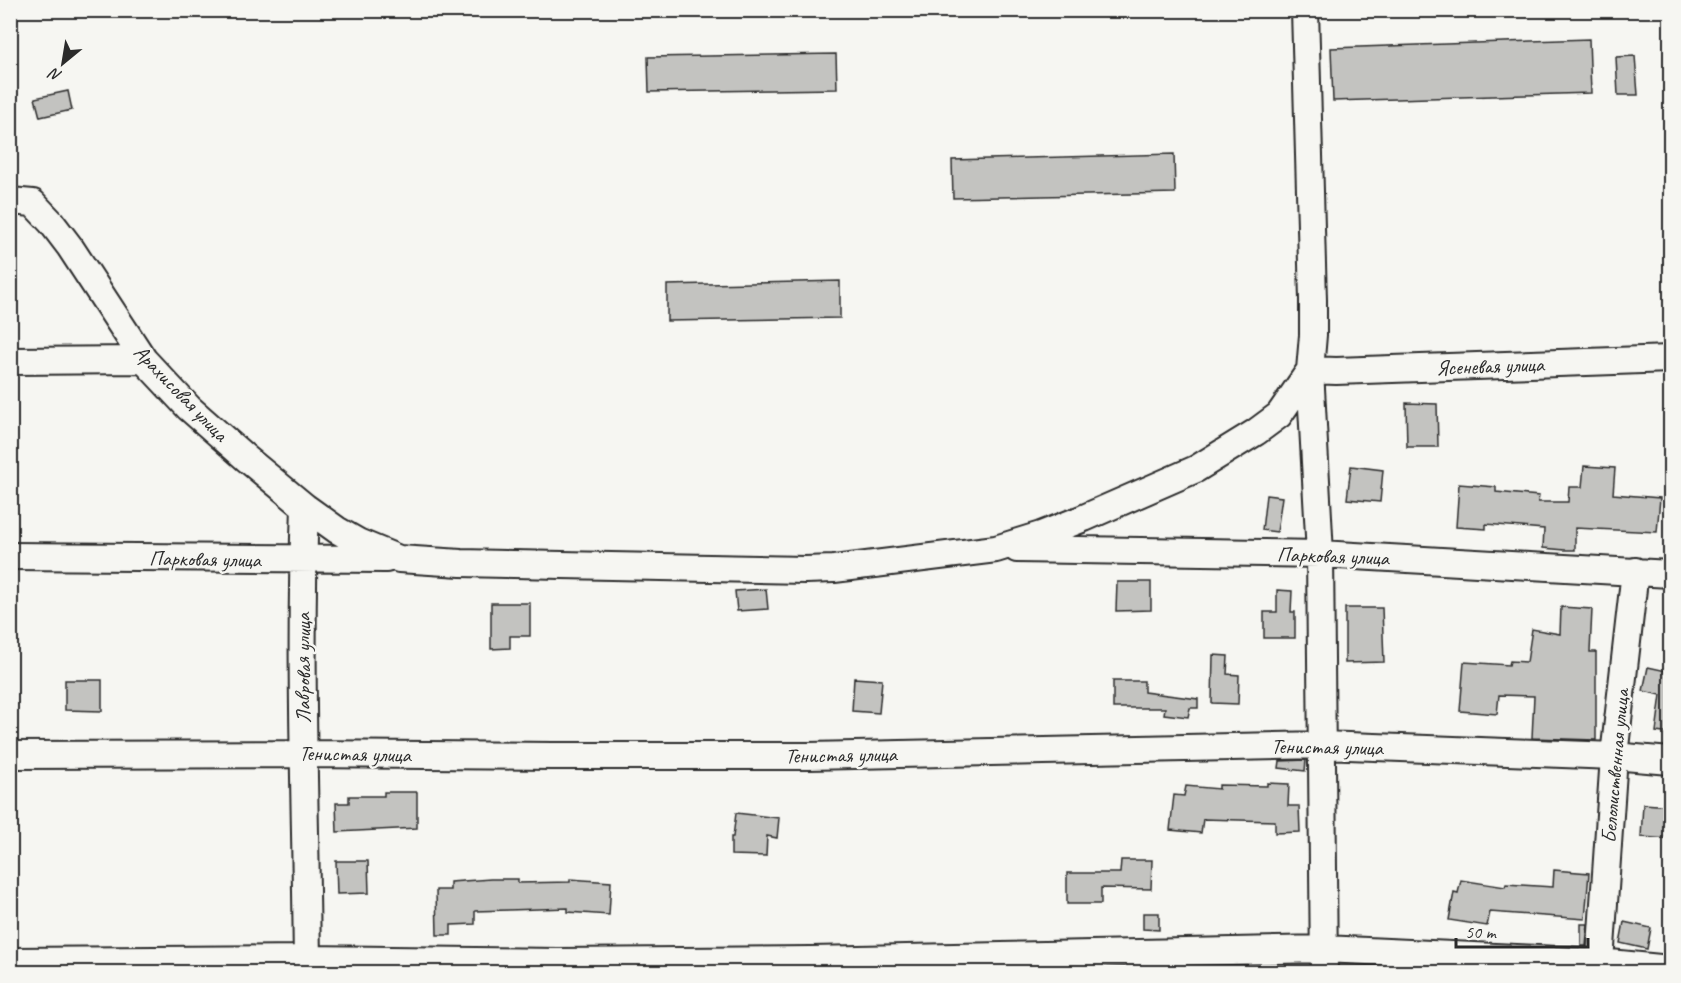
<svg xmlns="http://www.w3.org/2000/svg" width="1681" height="983" font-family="Caveat,sans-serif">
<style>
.building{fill:#c3c3c0;stroke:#2b2b2b;stroke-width:1.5}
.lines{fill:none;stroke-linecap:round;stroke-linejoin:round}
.minor-casing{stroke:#2b2b2b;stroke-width:30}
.minor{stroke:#f6f6f2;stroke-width:26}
.labels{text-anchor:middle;stroke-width:5;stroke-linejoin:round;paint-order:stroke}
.street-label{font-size:21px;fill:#2b2b2b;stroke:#f6f6f2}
</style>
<rect width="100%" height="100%" fill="#f6f6f2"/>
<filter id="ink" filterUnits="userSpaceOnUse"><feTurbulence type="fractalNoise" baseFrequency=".0167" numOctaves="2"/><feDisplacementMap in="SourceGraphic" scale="12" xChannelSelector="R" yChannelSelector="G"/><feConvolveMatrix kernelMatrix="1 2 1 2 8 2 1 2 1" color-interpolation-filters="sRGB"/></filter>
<g filter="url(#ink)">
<path class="building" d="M 1589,39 L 1591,93 L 1333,101 L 1331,48 Z
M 836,54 L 837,89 L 649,92 L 648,57 Z
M 1635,56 L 1638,95 L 1618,95 L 1616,57 Z
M 68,91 L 72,110 L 40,117 L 35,98 Z
M 1174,154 L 1175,193 L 953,198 L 952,160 Z
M 840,281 L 840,318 L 667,321 L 667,285 Z
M 1406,403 L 1437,404 L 1438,447 L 1407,447 Z
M 1351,466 L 1383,470 L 1380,502 L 1347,499 Z
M 1584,466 L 1615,468 L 1613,494 L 1660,498 L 1657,532 L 1575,528 L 1575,550 L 1565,550 L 1543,548 L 1544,529 L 1486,524 L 1486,529 L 1456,527 L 1459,484 L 1496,487 L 1496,492 L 1539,496 L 1538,502 L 1568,502 L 1569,487 L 1582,487 Z
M 1266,495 L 1282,497 L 1277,532 L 1262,530 Z
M 1117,582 L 1151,582 L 1151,610 L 1116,611 Z
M 766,589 L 768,609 L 737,611 L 735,591 Z
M 1277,590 L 1292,591 L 1291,612 L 1295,612 L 1295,638 L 1264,638 L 1264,612 L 1277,612 Z
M 491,603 L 530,603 L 530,636 L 510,636 L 510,648 L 491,649 Z
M 1561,607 L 1592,609 L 1590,652 L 1596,652 L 1596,740 L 1532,738 L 1534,696 L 1499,695 L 1497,714 L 1460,711 L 1464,662 L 1509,665 L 1510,661 L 1527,662 L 1532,629 L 1560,634 Z
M 1345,608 L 1382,608 L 1384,662 L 1345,663 Z
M 1213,655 L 1228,656 L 1227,674 L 1239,675 L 1238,704 L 1212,703 Z
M 1648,667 L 1671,672 L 1671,734 L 1656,732 L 1661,695 L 1643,691 Z
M 854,678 L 882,680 L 879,713 L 852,711 Z
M 65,680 L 102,680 L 102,711 L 65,710 Z
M 1113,681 L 1144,681 L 1144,692 L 1198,699 L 1198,708 L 1190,708 L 1188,717 L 1164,714 L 1165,708 L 1113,708 Z
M 1306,760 L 1305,771 L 1279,768 L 1280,761 Z
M 1267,783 L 1289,784 L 1288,806 L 1299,806 L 1300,832 L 1275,833 L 1275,821 L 1203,819 L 1201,833 L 1170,830 L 1174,795 L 1184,796 L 1186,786 L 1219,789 L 1219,785 L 1267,786 Z
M 384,792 L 417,792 L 417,828 L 337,832 L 336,803 L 349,803 L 349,796 L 384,796 Z
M 1643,804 L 1671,806 L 1671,839 L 1641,837 Z
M 736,813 L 779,818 L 777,838 L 767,836 L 766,856 L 731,855 L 731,837 L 733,837 Z
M 1121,860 L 1152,860 L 1151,889 L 1101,888 L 1101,904 L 1067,904 L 1067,873 L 1120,873 Z
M 336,861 L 368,861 L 369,893 L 337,894 Z
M 1554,870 L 1589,873 L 1585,919 L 1490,912 L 1487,926 L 1449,920 L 1454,892 L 1458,893 L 1461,880 L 1505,887 L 1506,884 L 1553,887 Z
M 491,879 L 518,879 L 518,883 L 570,882 L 570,879 L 611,882 L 609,915 L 568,912 L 568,908 L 475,911 L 475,924 L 451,925 L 451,935 L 437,935 L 436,890 L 450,890 L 450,882 Z
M 1143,913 L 1159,913 L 1159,930 L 1143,929 Z
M 1624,922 L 1651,928 L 1647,949 L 1620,943 Z
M 1581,924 L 1588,924 L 1586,946 L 1581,946 Z"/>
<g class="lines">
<g class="minor-casing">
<path id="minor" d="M 1305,10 L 1313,300 L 1313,335 L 1310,370 L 1320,554 L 1324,972
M 10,201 L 33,203 L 51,222 L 70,247 L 144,360 L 189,408 L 247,459 L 305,507 L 337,530 L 358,542 L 399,559 L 461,563 L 805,570 L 834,569 L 996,549 L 1041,535 L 1084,518 L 1196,469 L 1256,432 L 1279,415 L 1310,370
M 10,361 L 144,360
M 1310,370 L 1336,371 L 1670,359
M 305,507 C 299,662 306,817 307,972
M 1017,549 L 1320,554 L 1670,574
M 10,556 L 386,559
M 10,755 L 303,754 L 553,756 L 809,756 L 1322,745 L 1614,756 L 1670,761
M 10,961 L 307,959 L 558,962 L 811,960 L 1324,949 L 1600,962 L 1670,969
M 1600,962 L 1614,756 L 1635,571"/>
</g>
<use href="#minor" class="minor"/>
</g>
</g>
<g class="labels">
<g class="street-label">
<text transform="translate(1490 366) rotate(-2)" y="7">Ясеневая улица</text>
<text transform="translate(181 393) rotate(46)" y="7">Арахисовая улица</text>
<text transform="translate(1333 556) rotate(2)" y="7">Парковая улица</text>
<text transform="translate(205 559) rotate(1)" y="7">Парковая улица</text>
<text transform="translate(303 668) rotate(-90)" y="7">Лавровая улица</text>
<text transform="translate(1327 747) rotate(1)" y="7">Тенистая улица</text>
<text transform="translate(355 754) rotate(1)" y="7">Тенистая улица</text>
<text transform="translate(841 755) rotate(-1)" y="7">Тенистая улица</text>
<text transform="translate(1615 766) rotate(-85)" y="7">Белолиственная улица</text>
</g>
</g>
<rect width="1681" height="983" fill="none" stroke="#f6f6f2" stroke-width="36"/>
<rect x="18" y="18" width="1645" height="947" fill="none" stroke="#2b2b2b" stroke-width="2" filter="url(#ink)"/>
<g transform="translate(63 63) rotate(210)" stroke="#f6f6f2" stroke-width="4.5" paint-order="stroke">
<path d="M0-4.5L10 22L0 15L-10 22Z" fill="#2b2b2b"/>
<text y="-9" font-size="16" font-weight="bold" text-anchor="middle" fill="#2b2b2b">N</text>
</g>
<path d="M1456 938v9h132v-9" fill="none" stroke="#2b2b2b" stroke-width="3"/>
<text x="1465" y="938" font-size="18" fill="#2b2b2b" stroke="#f6f6f2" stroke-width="4.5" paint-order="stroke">50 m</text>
</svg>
